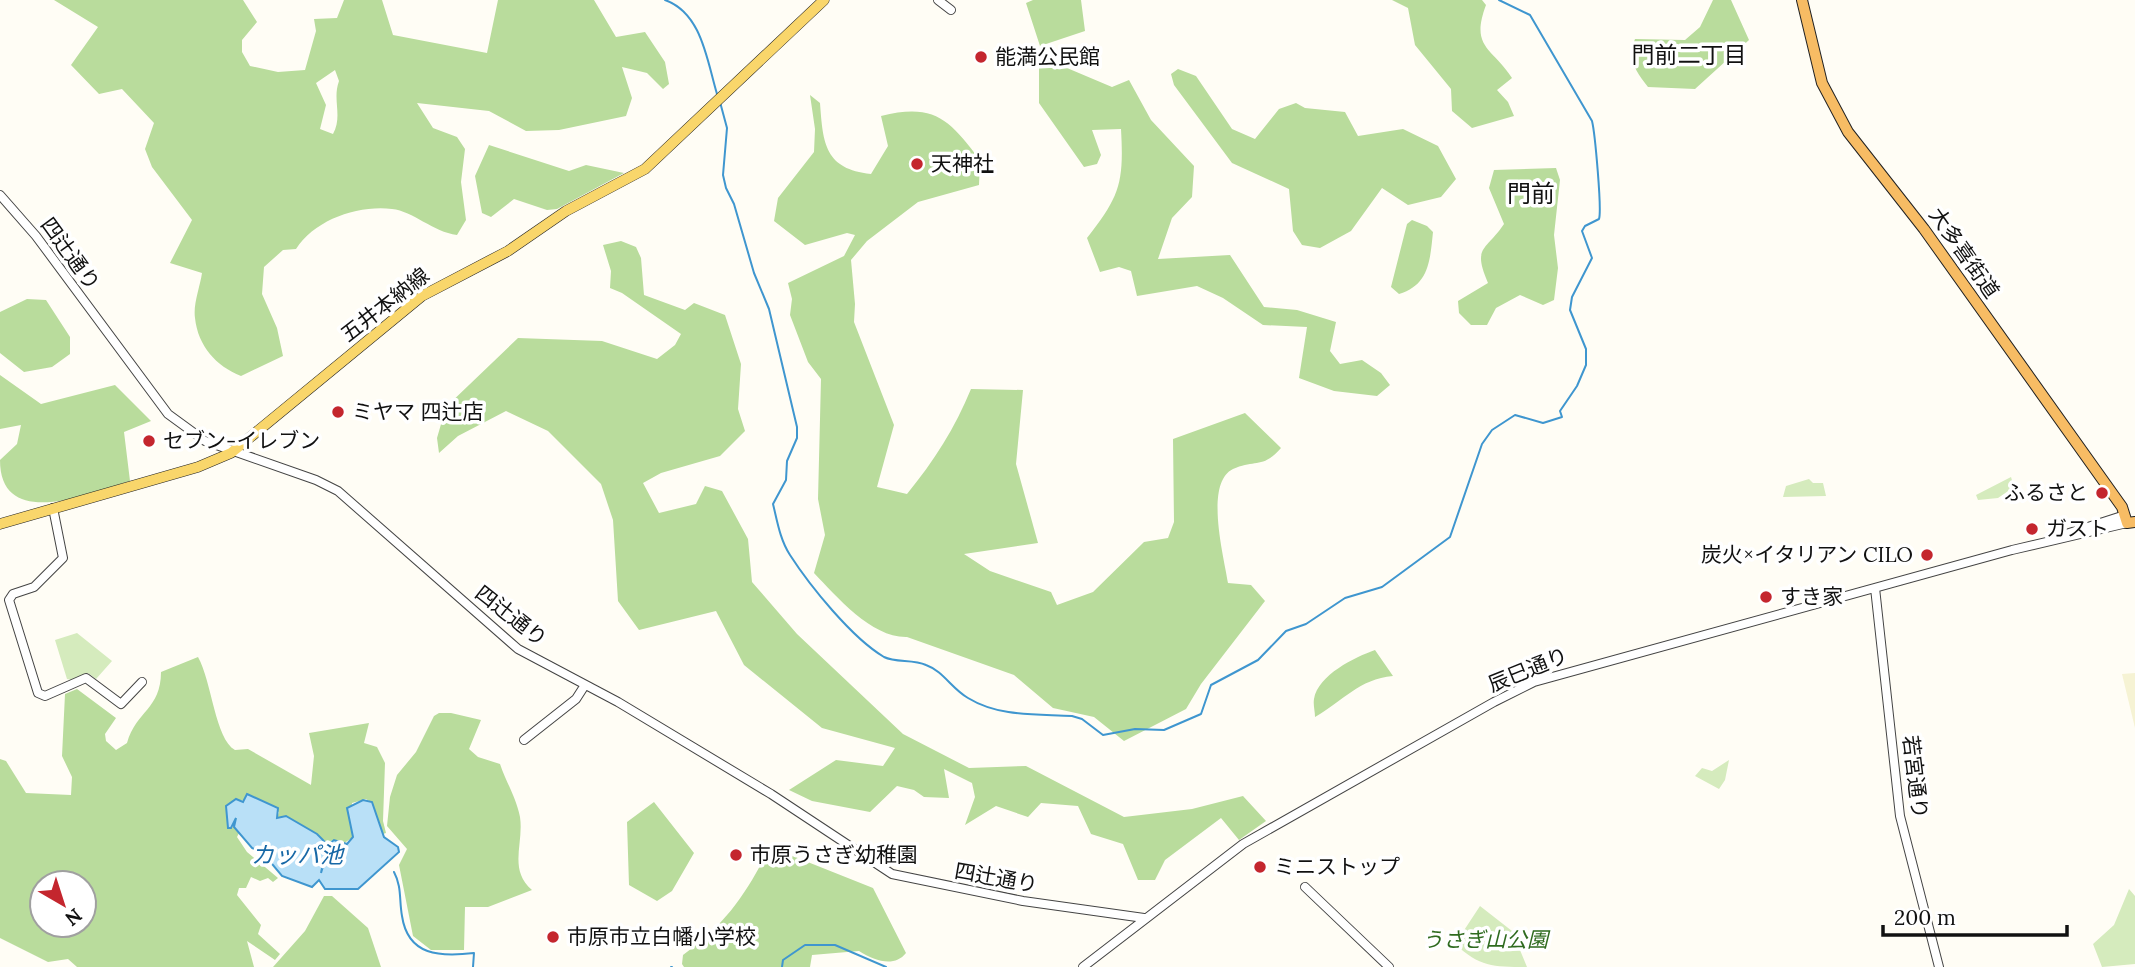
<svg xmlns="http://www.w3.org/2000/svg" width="2135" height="967" font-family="Lora,'Noto Sans JP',serif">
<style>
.farmland{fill:#f6f3d4}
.green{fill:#d5ebbd}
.forest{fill:#b9dc9c;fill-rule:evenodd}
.water{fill:#b9e0f7;stroke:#3f96cf;stroke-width:2}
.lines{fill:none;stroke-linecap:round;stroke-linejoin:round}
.stream{stroke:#3f96cf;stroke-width:2}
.tertiary-casing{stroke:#444;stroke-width:10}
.primary-casing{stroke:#222;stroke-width:11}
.trunk-casing{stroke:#222;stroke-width:12}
.tertiary{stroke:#fff;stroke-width:8}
.primary{stroke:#f9d66b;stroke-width:10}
.trunk{stroke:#f7bc64;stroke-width:10}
.poi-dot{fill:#c4262e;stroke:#fff;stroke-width:2.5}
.labels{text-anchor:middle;stroke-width:7;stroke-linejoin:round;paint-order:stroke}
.poi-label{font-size:21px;fill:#111;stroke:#fff;text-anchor:start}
.street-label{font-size:21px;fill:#111;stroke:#fff}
.park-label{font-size:21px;font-style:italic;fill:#2f6b1f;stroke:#fff}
.neighbourhood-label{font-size:23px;fill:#111;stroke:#fff}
.water-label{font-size:23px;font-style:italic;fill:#1768a6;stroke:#fff}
.quarter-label{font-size:24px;fill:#111;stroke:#fff}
</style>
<rect width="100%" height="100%" fill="#fffdf5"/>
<path class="farmland" d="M 2135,673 L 2135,728 L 2122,674 Z"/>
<path class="green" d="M 2011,477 L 2014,487 L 1998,498 L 1978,500 L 1976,495 Z
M 1809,479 L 1813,483 L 1823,483 L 1826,496 L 1783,497 L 1786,486 Z
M 77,633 L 112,661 L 96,679 L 88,673 L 72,680 L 67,679 L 55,640 Z
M 1729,760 L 1725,780 L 1719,789 L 1695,776 L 1702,768 L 1712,771 Z
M 2129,889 L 2135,896 L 2135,964 L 2102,967 L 2093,944 L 2114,925 Z
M 1480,906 L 1512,931 L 1527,967 C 1493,967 1480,967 1455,944 Z"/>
<path class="forest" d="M 54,0 L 243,0 L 257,22 L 242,40 L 242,52 L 250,66 L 278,72 L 305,70 L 316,31 L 314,19 L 337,18 L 344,0 L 382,0 L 393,35 L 487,53 L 498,0 L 594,0 L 616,37 L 645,32 L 665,62 L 669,84 L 663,89 L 647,73 L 622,67 L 632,98 L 626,116 L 559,130 L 526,131 L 489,111 L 417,103 L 433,128 L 457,137 L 465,149 L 461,182 L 466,220 L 457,235 C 433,232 413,211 392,209 C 357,205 315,220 296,249 L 283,250 L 264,267 L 262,294 L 277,328 L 283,356 L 241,376 C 216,366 198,346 195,318 C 193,304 200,287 202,273 L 170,263 L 192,220 L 152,167 L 145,149 L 154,123 L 122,89 L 99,94 L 71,65 L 98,27 ZM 335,70 L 339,81 C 332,100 343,116 333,134 L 320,129 L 326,105 L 316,83 Z
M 1033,0 L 1081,0 L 1085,31 L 1040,46 L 1026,3 Z
M 1392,0 L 1482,0 L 1486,5 C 1470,48 1492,47 1512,78 L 1497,90 L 1508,102 L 1514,116 L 1472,128 L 1452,111 L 1451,89 L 1415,45 L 1408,8 Z
M 1713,0 L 1731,0 L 1749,40 L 1695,89 L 1648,87 C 1636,72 1627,59 1635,39 L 1685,40 L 1700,27 Z
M 1039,68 L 1067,68 L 1112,87 L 1129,80 L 1151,120 L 1194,166 L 1192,197 L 1172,218 L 1158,259 L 1230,255 L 1264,307 L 1297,310 L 1336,322 L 1330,351 L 1340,364 L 1362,360 L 1381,373 L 1390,385 L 1377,396 L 1334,391 L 1299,378 L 1307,327 L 1263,325 L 1223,298 L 1197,286 L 1137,296 L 1131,271 L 1119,267 L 1100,272 L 1087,238 C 1120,196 1124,183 1121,129 L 1092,130 L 1101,155 L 1097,164 L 1084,167 L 1039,103 Z
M 1178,69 L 1196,76 L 1232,129 L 1255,139 L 1279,109 L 1296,103 L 1305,108 L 1345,112 L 1358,136 L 1403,129 L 1438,146 L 1456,179 L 1441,197 L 1408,205 L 1382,188 L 1351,231 L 1320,248 L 1302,245 L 1293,231 L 1289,189 L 1232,163 L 1174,85 L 1171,74 Z
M 810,95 L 820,103 C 823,144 825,169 871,174 L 888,146 L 881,116 C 934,103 949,119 980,160 L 979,185 L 918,202 L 867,241 L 851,260 L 855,304 L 854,322 L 894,425 L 877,487 L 907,494 C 934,461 955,428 971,389 L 1023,390 L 1016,464 L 1038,543 L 964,554 L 990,571 L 1051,592 L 1057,605 L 1093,592 L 1144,542 L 1168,538 L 1174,522 L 1173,439 L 1245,413 L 1281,448 C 1263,469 1255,459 1233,469 C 1204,483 1224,557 1228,583 L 1251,585 L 1265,601 L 1201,684 L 1186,709 L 1124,741 L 1094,717 L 1053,708 L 1014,675 L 907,637 C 872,638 837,597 814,573 L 825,535 L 818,499 L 821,379 L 808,362 L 790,315 L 792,299 L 788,283 L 844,256 L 855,235 L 847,233 L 805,245 L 774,221 L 778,198 L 814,152 L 815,129 Z
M 489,145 L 569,171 L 586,165 L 624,173 L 557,209 L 547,210 L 514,199 L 491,217 L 482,213 L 475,176 Z
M 1556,168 L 1560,180 L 1554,235 L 1558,268 L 1554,300 L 1543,305 L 1520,295 L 1496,308 L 1487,325 L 1471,325 L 1459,313 L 1458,301 L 1488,283 C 1472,246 1486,251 1504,224 L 1489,188 L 1494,170 Z
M 1412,220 L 1427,226 L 1433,232 C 1430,261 1429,285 1399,294 L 1391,287 L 1407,224 Z
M 621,241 L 636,247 L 641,258 L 644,295 L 685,310 L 694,303 L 725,315 L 741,364 L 738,409 L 745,431 L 720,456 L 661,473 L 643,483 L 659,513 L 696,504 L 705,486 L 722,491 L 748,539 L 752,582 L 797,634 L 903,734 L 969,768 L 1026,766 L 1124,817 L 1192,809 L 1243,796 L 1266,821 L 1239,840 L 1221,818 L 1165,860 L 1155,880 L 1138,880 L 1123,844 L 1091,834 L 1078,806 L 1041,803 L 1028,817 L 996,806 L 965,825 L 975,797 L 972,783 L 944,769 L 949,798 L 924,797 L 914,790 L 897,786 L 870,812 L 812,801 L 789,790 L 836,760 L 883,766 L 895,748 L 822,728 L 744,665 L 716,611 L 639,630 L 618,601 L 613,520 L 601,484 L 548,431 L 506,411 L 458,436 L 439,453 L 437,438 L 446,407 L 518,338 L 602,341 L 657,359 L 675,345 L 681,334 L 622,293 L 610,288 L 611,271 L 603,245 Z
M 27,299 L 46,300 L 70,337 L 70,354 L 52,367 L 24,372 L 0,353 L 0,312 Z
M 0,375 L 41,404 L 115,385 L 151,421 L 124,432 L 130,481 C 91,493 0,532 0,460 L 17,444 L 21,425 L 0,429 Z
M 1375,650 L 1393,676 C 1359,679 1343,701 1315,717 C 1315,711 1313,705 1314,699 C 1318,675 1355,657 1375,650 Z
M 198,657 C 212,682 215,739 235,750 L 248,749 L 311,785 L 314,756 L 309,733 L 369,723 L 364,743 L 377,747 L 385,763 L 383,821 L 386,833 L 383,834 L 372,803 L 366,799 L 352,803 L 350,823 L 353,837 L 343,844 L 334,840 L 327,842 L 286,816 L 277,818 L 279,812 C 266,802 242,796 228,804 L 228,828 L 234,827 L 239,833 L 237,837 L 247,852 L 278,878 L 273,882 L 268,878 L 260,881 L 251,877 L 246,888 L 239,888 L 237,895 L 261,925 L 258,934 L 280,954 L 275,960 L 247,941 L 254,967 L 77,967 L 68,959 L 48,962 L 0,938 L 0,759 L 6,761 L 26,793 L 71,795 L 72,777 L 62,756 L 65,694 L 77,689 L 116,718 L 105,734 L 106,741 L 116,750 L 127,743 C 136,711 161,709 161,672 ZM 42,883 L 84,883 L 84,925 L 42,925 Z
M 439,713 L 451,713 L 481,720 L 469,749 L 478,757 L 500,764 C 506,782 516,797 520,817 C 524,844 508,869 532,890 L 488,907 L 465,907 L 464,950 L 431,950 L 413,936 L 399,865 L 407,849 L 387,826 L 390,797 L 397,775 L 416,752 L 434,716 Z
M 654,802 L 694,853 L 672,891 L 657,901 L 629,885 L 627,822 Z
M 770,847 L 873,888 L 906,953 C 895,967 876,962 859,951 L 812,955 L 810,967 L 684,967 L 682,964 L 683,955 C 727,923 746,894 770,847 Z
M 324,896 L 332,896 L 368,928 L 381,967 L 273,967 L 305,931 Z"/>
<path class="water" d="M 247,794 L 278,808 L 277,818 L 286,816 L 317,834 L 327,844 L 321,873 L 330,843 L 334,840 L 347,844 L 353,837 L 347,808 L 363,800 L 372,802 L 384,837 L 398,847 L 399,852 L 358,889 L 325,889 L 319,880 L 312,887 L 282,876 L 263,853 L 252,848 L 234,827 L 236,818 L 231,828 L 228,828 L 226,806 L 236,799 L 243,802 Z"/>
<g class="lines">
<path class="stream" d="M 665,0 C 702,13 707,61 717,94
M 720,102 L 727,128 L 723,175 L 726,188 L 734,204 L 754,273 L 769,309 L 797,427 L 797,438 L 787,461 L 786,480 L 773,504 C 777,520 780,540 790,555 C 810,586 852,638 884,657 C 896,663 913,659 926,665 C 943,671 952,689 968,698 C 999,717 1036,714 1072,716 L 1082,719 L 1103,735 L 1135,729 L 1164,730 L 1201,714 L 1211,685 L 1258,660 L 1286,631 L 1306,624 L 1345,598 L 1382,587 L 1450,537 L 1482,444 L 1492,430 L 1515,415 L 1543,423 L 1562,417 L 1560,411 L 1577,386 L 1586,365 L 1586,349 L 1570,310 L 1572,297 L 1592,258 L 1582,231 L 1585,226 L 1599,219 C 1602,210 1595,133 1592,121 L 1530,15 L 1499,0
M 394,872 C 402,887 399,900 402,916 C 408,956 440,957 474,953 L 473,967
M 671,967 L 672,967
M 782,967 L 783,960 L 805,945 L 835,945 L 886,967"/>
<g class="tertiary-casing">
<path id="tertiary" d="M 938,0 L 951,10
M 0,195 L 36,236 L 168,414 L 205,441 L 316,480 L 338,491 L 518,649 L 618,702 L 771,794 L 892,874 L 1023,901 L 1144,918
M 53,508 L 63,558 L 34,587 L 13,594 L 9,600 L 38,693 L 45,696 L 86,678 L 121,704 L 142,682
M 2063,535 L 2125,515
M 1875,588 L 1900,816 L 1939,967
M 524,740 L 576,699 L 585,685
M 1305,887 L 1389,967
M 1083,967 L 1243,844 L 1494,702 L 1534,682 L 2012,550 L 2127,523"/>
</g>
<g class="primary-casing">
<path id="primary" d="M 0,524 L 198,467 L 231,453 L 422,296 L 508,251 L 566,211 L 645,169 L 824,0"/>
</g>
<g class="trunk-casing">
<path id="trunk" d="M 1802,0 L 1822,83 L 1848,132 L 1924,229 L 2122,507 L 2127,523 L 2135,522"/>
</g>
<use href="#tertiary" class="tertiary"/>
<use href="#primary" class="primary"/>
<use href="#trunk" class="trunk"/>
</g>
<g class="poi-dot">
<circle cx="981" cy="57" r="7"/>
<circle cx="917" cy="164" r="7"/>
<circle cx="338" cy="412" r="7"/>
<circle cx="149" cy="441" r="7"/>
<circle cx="2102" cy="493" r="7"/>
<circle cx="2032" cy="529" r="7"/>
<circle cx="1927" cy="555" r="7"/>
<circle cx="1766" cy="597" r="7"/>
<circle cx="736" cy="855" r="7"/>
<circle cx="1260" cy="867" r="7"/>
<circle cx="553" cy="937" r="7"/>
</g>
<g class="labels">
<g class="poi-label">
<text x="995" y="64">能満公民館</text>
<text x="931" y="171">天神社</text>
<text x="352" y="419">ミヤマ 四辻店</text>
<text x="163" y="448">セブン-イレブン</text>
<text x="2088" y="500" text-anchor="end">ふるさと</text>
<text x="2046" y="536">ガスト</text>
<text x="1913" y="562" text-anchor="end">炭火×イタリアン CILO</text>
<text x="1780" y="604">すき家</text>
<text x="750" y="862">市原うさぎ幼稚園</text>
<text x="1274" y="874">ミニストップ</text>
<text x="567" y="944">市原市立白幡小学校</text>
</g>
<g class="street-label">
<text transform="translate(1964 253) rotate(55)" y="7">大多喜街道</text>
<text transform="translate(70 254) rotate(54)" y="7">四辻通り</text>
<text transform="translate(385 305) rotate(-38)" y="7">五井本納線</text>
<text transform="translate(511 616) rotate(38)" y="7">四辻通り</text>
<text transform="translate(1528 670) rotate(-22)" y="7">辰巳通り</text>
<text transform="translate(1915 777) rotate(83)" y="7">若宮通り</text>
<text transform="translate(996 878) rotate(10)" y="7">四辻通り</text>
</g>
<g class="park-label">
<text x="1485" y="947">うさぎ山公園</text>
</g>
<g class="neighbourhood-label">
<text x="1689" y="63">門前二丁目</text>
</g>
<g class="water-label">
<text x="297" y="863">カッパ池</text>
</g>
<g class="quarter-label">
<text x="1531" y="202">門前</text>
</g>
</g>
<g transform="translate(63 904) rotate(141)"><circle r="33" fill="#ffffff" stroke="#a0a0a0" stroke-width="2"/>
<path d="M0-5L12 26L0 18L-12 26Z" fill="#c4262e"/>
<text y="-10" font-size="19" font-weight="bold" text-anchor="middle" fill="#111111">N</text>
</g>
<path d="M1883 925v10h184v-10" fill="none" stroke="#111111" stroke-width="3.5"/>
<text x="1894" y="925" font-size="21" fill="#111111" stroke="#ffffff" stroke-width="5" paint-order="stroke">200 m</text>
</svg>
